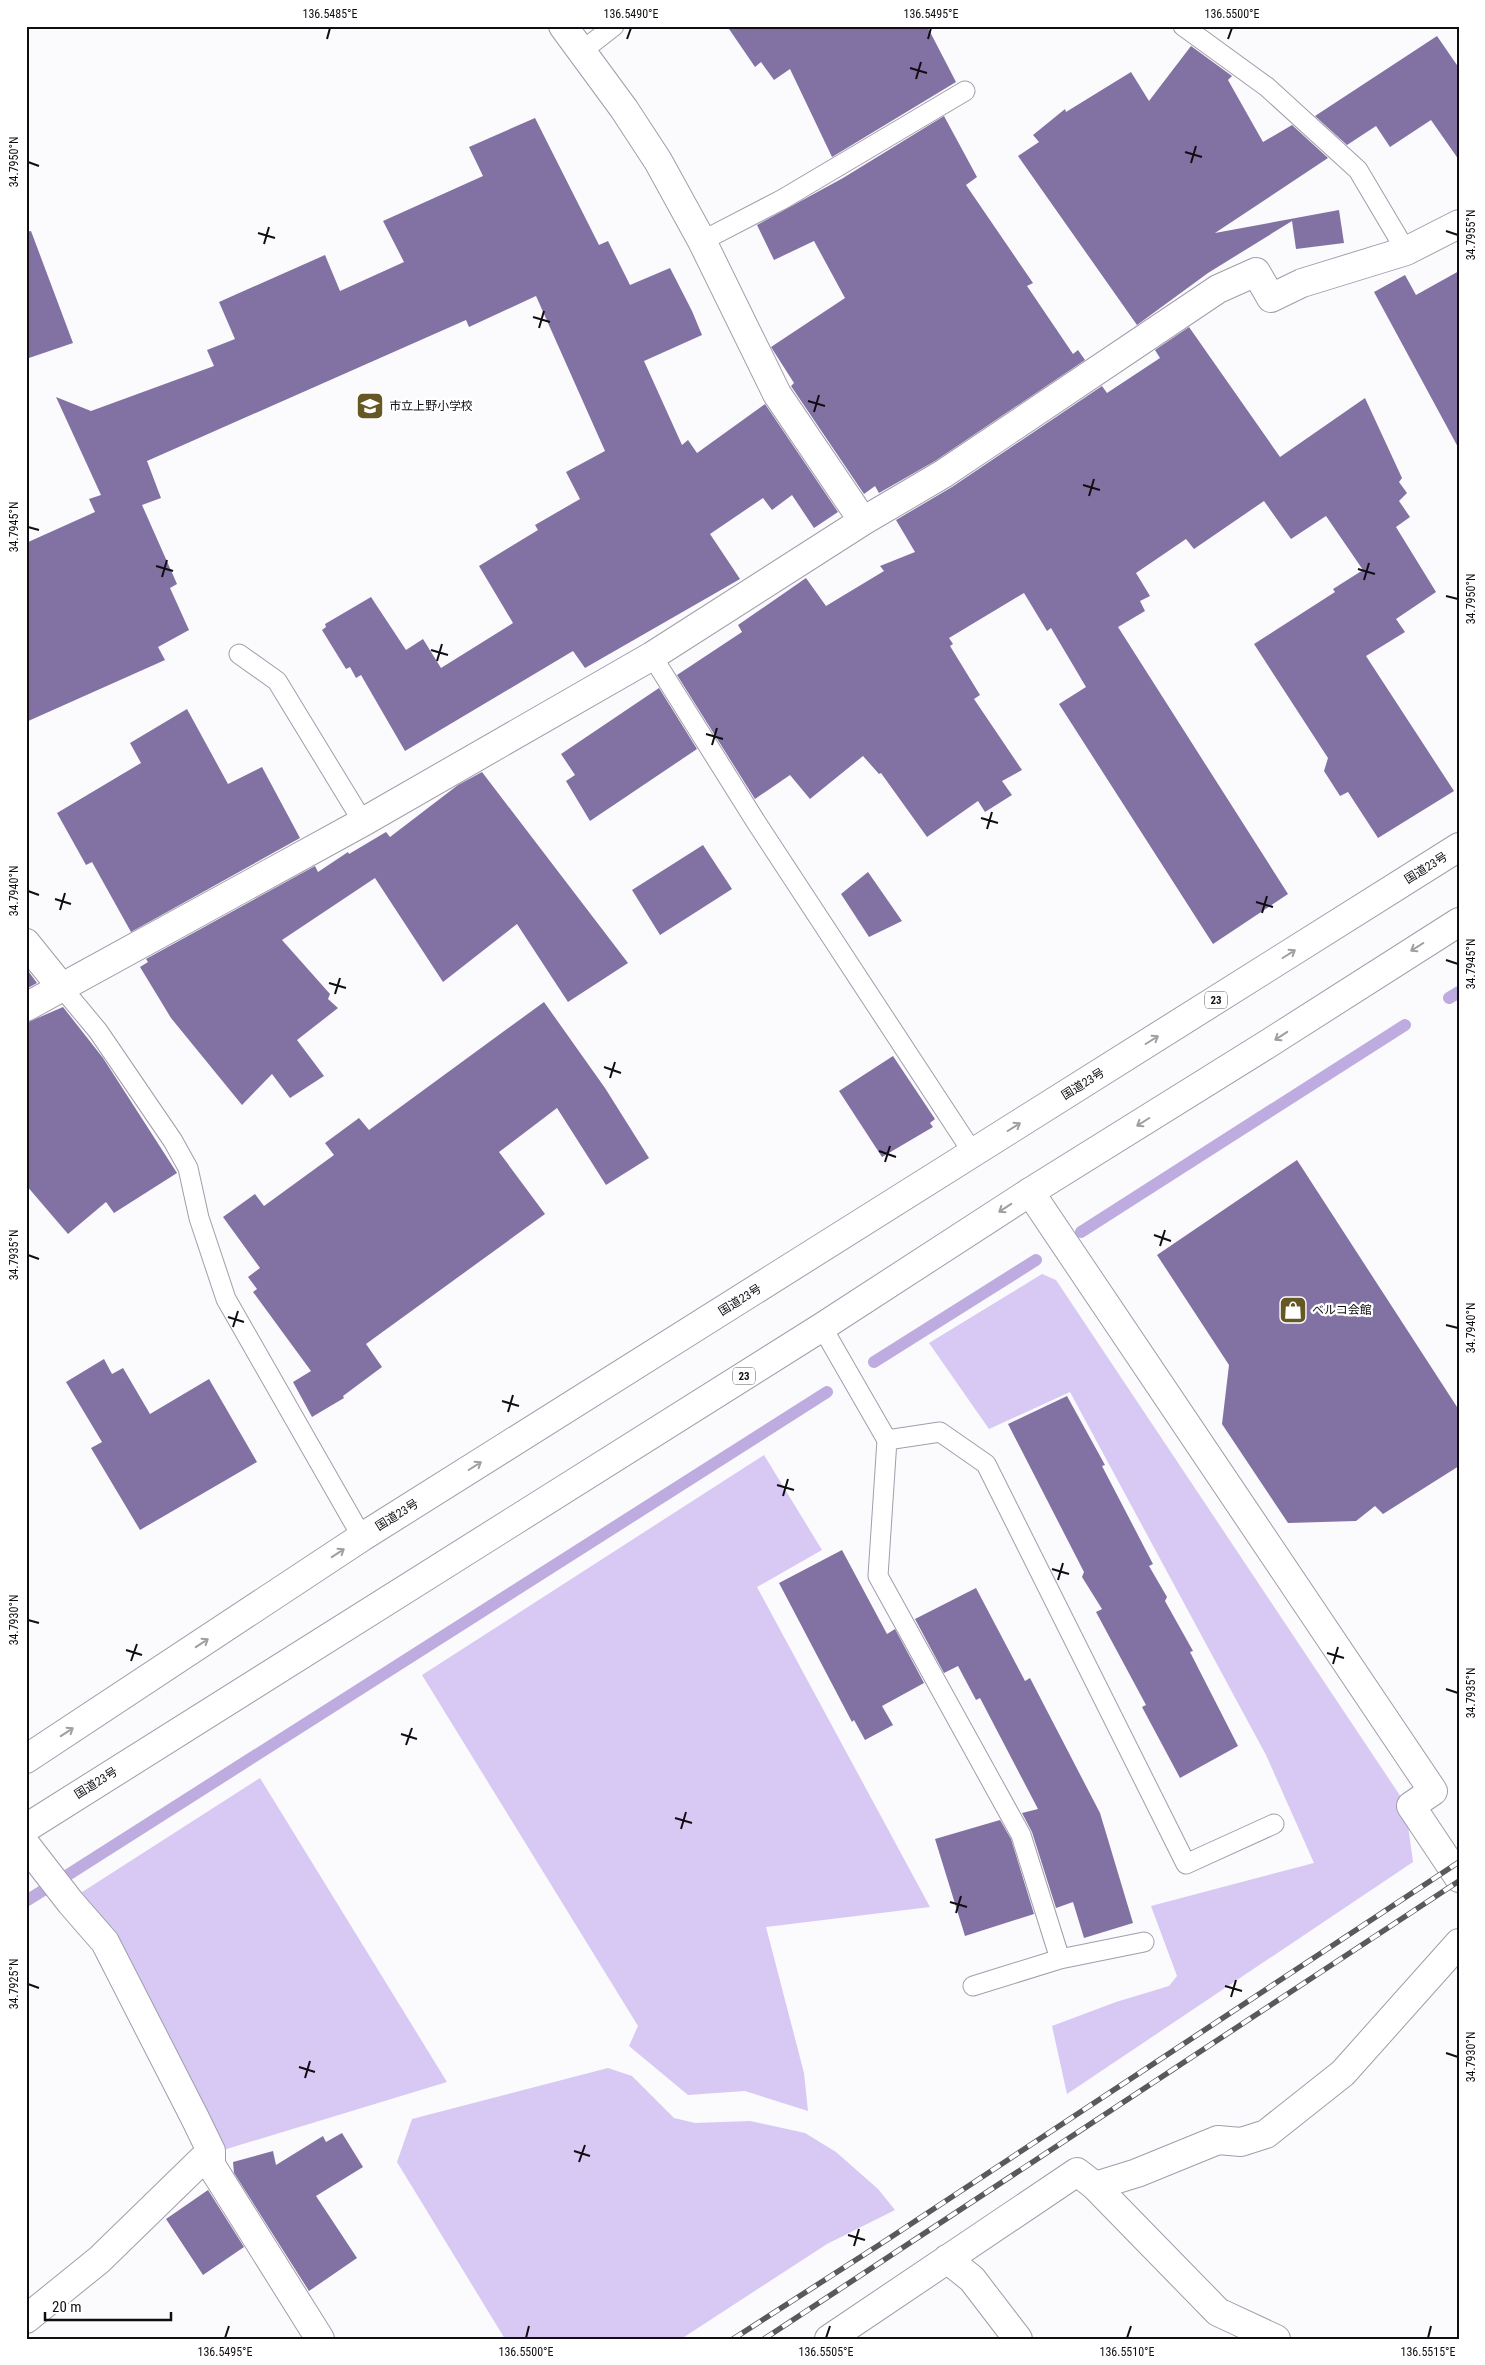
<svg xmlns="http://www.w3.org/2000/svg" width="1485" height="2365" font-family="'Roboto Condensed','Noto Sans JP',sans-serif">
<style>
.green{fill:#d7c9f4}
.lines{fill:none;stroke-linecap:round;stroke-linejoin:round}
.stream{stroke:#beace1;stroke-width:12}
.building{fill:#8272a3}
.service-casing{stroke:#a19dab;stroke-width:21}
.minor-casing{stroke:#a19dab;stroke-width:30}
.trunk-casing{stroke:#a19dab;stroke-width:30}
.service{stroke:#fff;stroke-width:19}
.minor{stroke:#fff;stroke-width:28}
.trunk{stroke:#fff;stroke-width:28}
.rail-casing{stroke:#59585c;stroke-width:5.5}
.rail{stroke:#fff;stroke-width:4;stroke-dasharray:11;stroke-linecap:butt}
.oneway{stroke:#9f9fa1}
.ticks{fill:none;stroke:#100e13;stroke-width:2}
.labels{text-anchor:middle;stroke-width:4.5;stroke-linejoin:round;paint-order:stroke}
.shield{fill:#fff;stroke:#58565a;stroke-width:1}
.shield-label{font-size:11px;font-weight:bold;fill:#100e13}
.poi-label{font-size:12px;fill:#100e13;stroke:#fff;text-anchor:start}
.street-label{font-size:12px;fill:#100e13;stroke:#fff}
.neatline{fill:none;stroke:#100e13;stroke-width:2}
.ticks-label{font-size:12px;text-anchor:middle;fill:#100e13}
</style>
<rect width="100%" height="100%" fill="#fbfafd"/>
<path class="green" d="M 1042,1274 L 1056,1280 L 1405,1803 L 1413,1862 L 1067,2094 L 1052,2026 L 1116,2002 L 1169,1986 L 1177,1976 L 1151,1906 L 1314,1863 L 1266,1755 L 1070,1392 L 989,1429 L 929,1343 Z
M 764,1455 L 822,1550 L 757,1587 L 930,1907 L 766,1927 L 804,2073 L 808,2111 L 745,2091 L 688,2095 L 629,2046 L 638,2026 L 422,1675 Z
M 260,1778 L 447,2082 L 220,2151 L 76,1896 Z
M 608,2068 L 632,2076 L 674,2118 L 695,2123 L 750,2121 L 805,2133 L 836,2152 L 878,2189 L 895,2210 L 827,2244 L 681,2339 L 505,2339 L 397,2162 L 412,2119 Z"/>
<g class="lines">
<path class="stream" d="M 1449,998 L 1459,992
M 1081,1232 L 1405,1025
M 874,1362 L 1036,1260
M 63,1878 L 827,1392
M 26,1901 L 47,1888"/>
</g>
<path class="building" d="M 727,26 L 927,26 L 956,82 L 832,157 L 790,69 L 774,80 L 761,62 L 755,67 Z
M 1437,36 L 1459,68 L 1459,160 L 1431,120 L 1390,147 L 1376,126 L 1347,145 L 1315,116 Z
M 1191,46 L 1232,76 L 1228,80 L 1263,142 L 1292,125 L 1328,158 L 1215,233 L 1339,210 L 1344,243 L 1296,249 L 1292,221 L 1208,273 L 1137,325 L 1018,156 L 1039,142 L 1033,135 L 1065,109 L 1066,112 L 1131,72 L 1149,101 Z
M 944,116 L 977,177 L 966,185 L 1033,283 L 1027,286 L 1073,354 L 1078,350 L 1085,360 L 935,461 L 879,493 L 875,486 L 864,494 L 791,386 L 794,383 L 771,347 L 845,298 L 814,241 L 774,260 L 757,225 L 843,178 Z
M 535,118 L 599,245 L 608,241 L 630,285 L 670,268 L 692,311 L 702,335 L 644,361 L 682,445 L 688,440 L 697,453 L 765,404 L 838,512 L 814,528 L 792,495 L 772,510 L 763,498 L 710,534 L 740,579 L 585,668 L 573,651 L 405,751 L 361,675 L 356,678 L 350,667 L 346,669 L 322,630 L 326,627 L 325,624 L 371,597 L 406,650 L 423,639 L 441,668 L 513,623 L 479,566 L 538,530 L 535,525 L 580,499 L 566,472 L 605,451 L 536,296 L 469,327 L 466,320 L 147,461 L 161,498 L 142,505 L 177,584 L 170,588 L 189,630 L 158,647 L 165,660 L 26,722 L 26,543 L 95,512 L 89,499 L 101,495 L 56,397 L 91,411 L 214,366 L 207,350 L 235,339 L 219,302 L 325,255 L 340,291 L 404,262 L 383,221 L 483,176 L 469,147 Z
M 31,231 L 73,343 L 26,359 L 26,232 Z
M 1459,271 L 1459,449 L 1374,292 L 1405,275 L 1416,295 Z
M 1189,327 L 1280,457 L 1365,398 L 1402,478 L 1399,482 L 1407,493 L 1399,501 L 1410,517 L 1396,527 L 1436,592 L 1396,619 L 1405,632 L 1366,656 L 1454,791 L 1378,838 L 1348,792 L 1340,796 L 1324,771 L 1328,758 L 1254,644 L 1335,592 L 1333,589 L 1363,570 L 1326,516 L 1291,539 L 1264,501 L 1194,549 L 1186,539 L 1136,573 L 1150,596 L 1140,601 L 1145,611 L 1118,627 L 1288,894 L 1213,944 L 1059,704 L 1086,687 L 1051,628 L 1047,631 L 1024,593 L 949,638 L 953,644 L 950,646 L 980,695 L 974,699 L 1022,770 L 1002,781 L 1012,795 L 985,812 L 978,801 L 927,837 L 881,773 L 879,774 L 863,756 L 810,799 L 790,775 L 755,799 L 677,675 L 742,632 L 738,625 L 806,578 L 826,606 L 884,571 L 880,566 L 915,552 L 896,520 L 952,487 L 1102,386 L 1107,393 L 1160,358 L 1155,350 Z
M 659,688 L 697,749 L 590,821 L 566,781 L 575,775 L 561,754 Z
M 187,709 L 228,784 L 262,767 L 300,838 L 131,932 L 92,862 L 86,865 L 57,813 L 141,763 L 130,743 Z
M 482,772 L 628,963 L 568,1002 L 517,924 L 443,982 L 375,878 L 282,940 L 330,994 L 328,999 L 338,1008 L 297,1040 L 324,1076 L 290,1098 L 272,1074 L 242,1105 L 171,1018 L 140,967 L 148,962 L 146,959 L 315,866 L 318,872 L 348,852 L 349,854 L 386,832 L 390,837 L 458,785 Z
M 703,845 L 732,889 L 660,935 L 632,890 Z
M 868,872 L 902,921 L 869,937 L 841,894 Z
M 26,968 L 37,983 L 26,989 Z
M 544,1002 L 605,1088 L 649,1158 L 606,1185 L 557,1108 L 499,1152 L 545,1214 L 366,1344 L 382,1367 L 343,1396 L 344,1398 L 312,1417 L 293,1382 L 311,1371 L 253,1292 L 257,1289 L 248,1277 L 260,1268 L 223,1217 L 255,1194 L 264,1206 L 334,1155 L 325,1143 L 359,1118 L 369,1130 Z
M 63,1007 L 103,1058 L 177,1173 L 114,1213 L 106,1202 L 68,1234 L 26,1185 L 26,1023 Z
M 893,1056 L 935,1119 L 930,1123 L 933,1127 L 882,1157 L 839,1091 Z
M 1297,1160 L 1459,1410 L 1459,1466 L 1383,1514 L 1375,1506 L 1356,1521 L 1288,1523 L 1222,1424 L 1229,1365 L 1157,1255 Z
M 104,1359 L 112,1374 L 123,1368 L 150,1414 L 209,1379 L 257,1462 L 140,1530 L 91,1448 L 102,1442 L 66,1382 Z
M 1067,1396 L 1105,1465 L 1102,1466 L 1153,1564 L 1149,1566 L 1167,1597 L 1165,1601 L 1193,1651 L 1190,1652 L 1238,1746 L 1180,1778 L 1142,1707 L 1146,1705 L 1096,1612 L 1102,1609 L 1082,1577 L 1084,1572 L 1008,1424 Z
M 842,1550 L 887,1634 L 895,1629 L 924,1683 L 882,1706 L 893,1725 L 865,1740 L 854,1720 L 852,1722 L 779,1583 Z
M 976,1588 L 1025,1681 L 1030,1678 L 1100,1813 L 1133,1923 L 1084,1938 L 1073,1902 L 1056,1908 L 1032,1832 L 1022,1813 L 1038,1809 L 980,1698 L 976,1700 L 958,1666 L 944,1673 L 915,1619 Z
M 1000,1820 L 1011,1839 L 1034,1914 L 965,1936 L 935,1839 Z
M 342,2133 L 363,2167 L 316,2196 L 357,2258 L 309,2291 L 234,2173 L 233,2162 L 273,2151 L 276,2165 L 323,2136 L 326,2142 Z
M 208,2190 L 244,2247 L 203,2275 L 166,2219 Z"/>
<g class="lines">
<g class="service-casing">
<path id="service" d="M 1183,26 L 1267,87 L 1358,170 L 1406,251
M 582,51 L 614,26
M 702,241 L 783,199 L 965,91
M 239,654 L 277,681 L 363,822
M 652,656 L 756,822 L 973,1153
M 63,989 L 98,1031 L 173,1141 L 188,1168 L 199,1218 L 226,1299 L 362,1537
M 822,1327 L 887,1440 L 940,1432 L 986,1464 L 1186,1864 L 1274,1824
M 887,1440 L 878,1576 L 1021,1835 L 1060,1959
M 973,1986 L 1060,1959 L 1144,1942"/>
</g>
<g class="minor-casing">
<path id="minor" d="M 563,26 L 624,109 L 658,161 L 702,241 L 777,394 L 863,521
M 26,943 L 63,989
M 26,1007 L 363,822 L 652,656 L 863,521 L 943,474 L 1218,289 L 1256,272 L 1271,298 L 1302,283 L 1406,251 L 1459,224
M 1030,1192 L 1433,1791 L 1411,1806 L 1459,1878
M 26,1845 L 71,1903 L 105,1942 L 195,2118 L 211,2151 L 211,2165 L 320,2339
M 1095,2186 L 1137,2173 L 1218,2140 L 1241,2142 L 1266,2134 L 1343,2073 L 1459,1943
M 947,2259 L 972,2279 L 1018,2339
M 26,2319 L 99,2260 L 211,2151
M 829,2339 L 1077,2172 L 1095,2186 L 1218,2312 L 1276,2339"/>
</g>
<g class="trunk-casing">
<path id="trunk" d="M 26,1759 L 362,1537 L 1459,847
M 26,1828 L 822,1327 L 1030,1192 L 1266,1045 L 1459,922"/>
</g>
<use href="#service" class="service"/>
<use href="#minor" class="minor"/>
<use href="#trunk" class="trunk"/>
<g class="rail-casing">
<path id="rail" d="M 733,2339 L 879,2245 L 1459,1862
M 764,2339 L 1459,1881"/>
</g>
<use href="#rail" class="rail"/>
</g>
<defs><path id="oneway-shaft" d="M-6 0H5M1.5-3L5.5 0L1.5 3" fill="none" stroke-width="1.6" stroke-linecap="round" stroke-linejoin="round" transform="scale(1.25)"/></defs>
<g class="oneway">
<use href="#oneway-shaft" transform="translate(1417 947) rotate(148)"/>
<use href="#oneway-shaft" transform="translate(1289 954) rotate(-32)"/>
<use href="#oneway-shaft" transform="translate(1281 1036) rotate(147)"/>
<use href="#oneway-shaft" transform="translate(1152 1040) rotate(-32)"/>
<use href="#oneway-shaft" transform="translate(1143 1122) rotate(148)"/>
<use href="#oneway-shaft" transform="translate(1014 1127) rotate(-32)"/>
<use href="#oneway-shaft" transform="translate(1005 1208) rotate(147)"/>
<use href="#oneway-shaft" transform="translate(475 1466) rotate(-32)"/>
<use href="#oneway-shaft" transform="translate(338 1553) rotate(-33)"/>
<use href="#oneway-shaft" transform="translate(202 1643) rotate(-33)"/>
<use href="#oneway-shaft" transform="translate(67 1732) rotate(-33)"/>
</g>
<path class="ticks" d="M 327,39 L 330,28M 627,39 L 631,28M 928,39 L 931,28M 1228,39 L 1232,28M 910,68 L 927,73M 916,79 L 921,62M 1185,152 L 1202,157M 28,162 L 39,166M 1191,163 L 1196,146M 1446,231 L 1458,235M 258,233 L 275,238M 264,244 L 269,227M 533,317 L 550,322M 539,328 L 544,311M 808,401 L 825,406M 814,412 L 819,395M 1083,485 L 1100,490M 1089,496 L 1094,479M 28,527 L 39,530M 156,566 L 173,571M 1358,569 L 1375,574M 162,577 L 167,560M 1364,580 L 1369,563M 1446,596 L 1458,599M 431,650 L 448,655M 437,661 L 442,644M 706,734 L 723,739M 712,745 L 717,728M 981,818 L 998,823M 987,829 L 992,812M 28,891 L 39,895M 55,899 L 71,904M 1256,902 L 1273,907M 60,910 L 65,893M 1262,913 L 1267,896M 1446,960 L 1458,964M 329,983 L 346,988M 335,994 L 340,978M 604,1067 L 621,1073M 610,1078 L 615,1062M 879,1151 L 896,1157M 885,1162 L 890,1146M 1154,1235 L 1171,1241M 1160,1246 L 1165,1230M 28,1255 L 39,1259M 228,1317 L 244,1322M 1446,1325 L 1458,1328M 233,1327 L 238,1311M 502,1401 L 519,1406M 508,1412 L 513,1395M 777,1485 L 794,1490M 783,1496 L 788,1479M 1052,1569 L 1069,1574M 1058,1580 L 1063,1563M 28,1620 L 39,1623M 126,1650 L 142,1655M 1327,1653 L 1344,1658M 131,1661 L 137,1644M 1333,1664 L 1338,1647M 1446,1689 L 1458,1693M 401,1734 L 417,1739M 406,1745 L 412,1728M 675,1818 L 692,1823M 681,1829 L 686,1812M 950,1902 L 967,1907M 956,1913 L 961,1896M 28,1984 L 39,1988M 1225,1986 L 1242,1991M 1231,1997 L 1236,1980M 1446,2053 L 1458,2057M 299,2067 L 315,2072M 305,2078 L 310,2061M 574,2151 L 590,2156M 579,2162 L 585,2145M 848,2235 L 865,2240M 854,2246 L 859,2229M 225,2338 L 229,2326M 526,2338 L 529,2326M 826,2338 L 830,2326M 1127,2338 L 1131,2326M 1428,2338 L 1431,2326"/>
<defs>
<g id="school-square" transform="scale(1.4375)"><rect x="-9" y="-9" width="18" height="18" rx="4" fill="#665825" stroke="#fff"/><path d="M0-5L7-2L0 1L-7-2ZM-4 1L0 2.5L4 1V4Q0 6-4 4Z" fill="#fff"/></g>
<g id="shop-square" transform="scale(1.4375)"><rect x="-9" y="-9" width="18" height="18" rx="4" fill="#665825" stroke="#fff"/><path d="M-5-2.5h2.3a2.7 3.5 0 0 1 5.4 0H5L5.5 6h-11ZM-1.5-2.5h3a1.5 2.3 0 0 0-3 0Z" fill="#fff"/></g>
</defs>
<g fill-rule="evenodd">
<use href="#school-square" x="370" y="406"/>
<use href="#shop-square" x="1293" y="1310"/>
</g>
<g class="labels">
<g class="shield">
<rect x="1205" y="991.5" width="22" height="17" rx="4"/>
<rect x="733" y="1367.5" width="22" height="17" rx="4"/>
</g>
<g class="shield-label">
<text x="1216" y="1004">23</text>
<text x="744" y="1380">23</text>
</g>
<g class="poi-label">
<text x="389" y="410">市立上野小学校</text>
<text x="1312" y="1314">ベルコ会館</text>
</g>
<g class="street-label">
<text transform="translate(1426 868) rotate(-32)" y="4">国道23号</text>
<text transform="translate(1083 1084) rotate(-32)" y="4">国道23号</text>
<text transform="translate(740 1300) rotate(-32)" y="4">国道23号</text>
<text transform="translate(397 1515) rotate(-32)" y="4">国道23号</text>
<text transform="translate(96 1783) rotate(-32)" y="4">国道23号</text>
</g>
</g>
<rect width="1485" height="2365" fill="none" stroke="#ffffff" stroke-width="55"/>
<path d="M45 2312v8h126v-8" fill="none" stroke="#100e13" stroke-width="2.5"/>
<text x="52" y="2312" font-size="15" fill="#100e13" stroke="#ffffff" stroke-width="4" paint-order="stroke">20 m</text>
<rect x="28" y="28" width="1430" height="2310" class="neatline"/>
<g class="ticks-label">
<text x="330" y="18">136.5485°E</text>
<text x="631" y="18">136.5490°E</text>
<text x="931" y="18">136.5495°E</text>
<text x="1232" y="18">136.5500°E</text>
<text transform="translate(14 162) rotate(-90)" y="4">34.7950°N</text>
<text transform="translate(1471 235) rotate(-90)" y="4">34.7955°N</text>
<text transform="translate(14 527) rotate(-90)" y="4">34.7945°N</text>
<text transform="translate(1471 599) rotate(-90)" y="4">34.7950°N</text>
<text transform="translate(14 891) rotate(-90)" y="4">34.7940°N</text>
<text transform="translate(1471 964) rotate(-90)" y="4">34.7945°N</text>
<text transform="translate(14 1255) rotate(-90)" y="4">34.7935°N</text>
<text transform="translate(1471 1328) rotate(-90)" y="4">34.7940°N</text>
<text transform="translate(14 1620) rotate(-90)" y="4">34.7930°N</text>
<text transform="translate(1471 1693) rotate(-90)" y="4">34.7935°N</text>
<text transform="translate(14 1984) rotate(-90)" y="4">34.7925°N</text>
<text transform="translate(1471 2057) rotate(-90)" y="4">34.7930°N</text>
<text x="225" y="2356">136.5495°E</text>
<text x="526" y="2356">136.5500°E</text>
<text x="826" y="2356">136.5505°E</text>
<text x="1127" y="2356">136.5510°E</text>
<text x="1428" y="2356">136.5515°E</text>
</g>
</svg>
